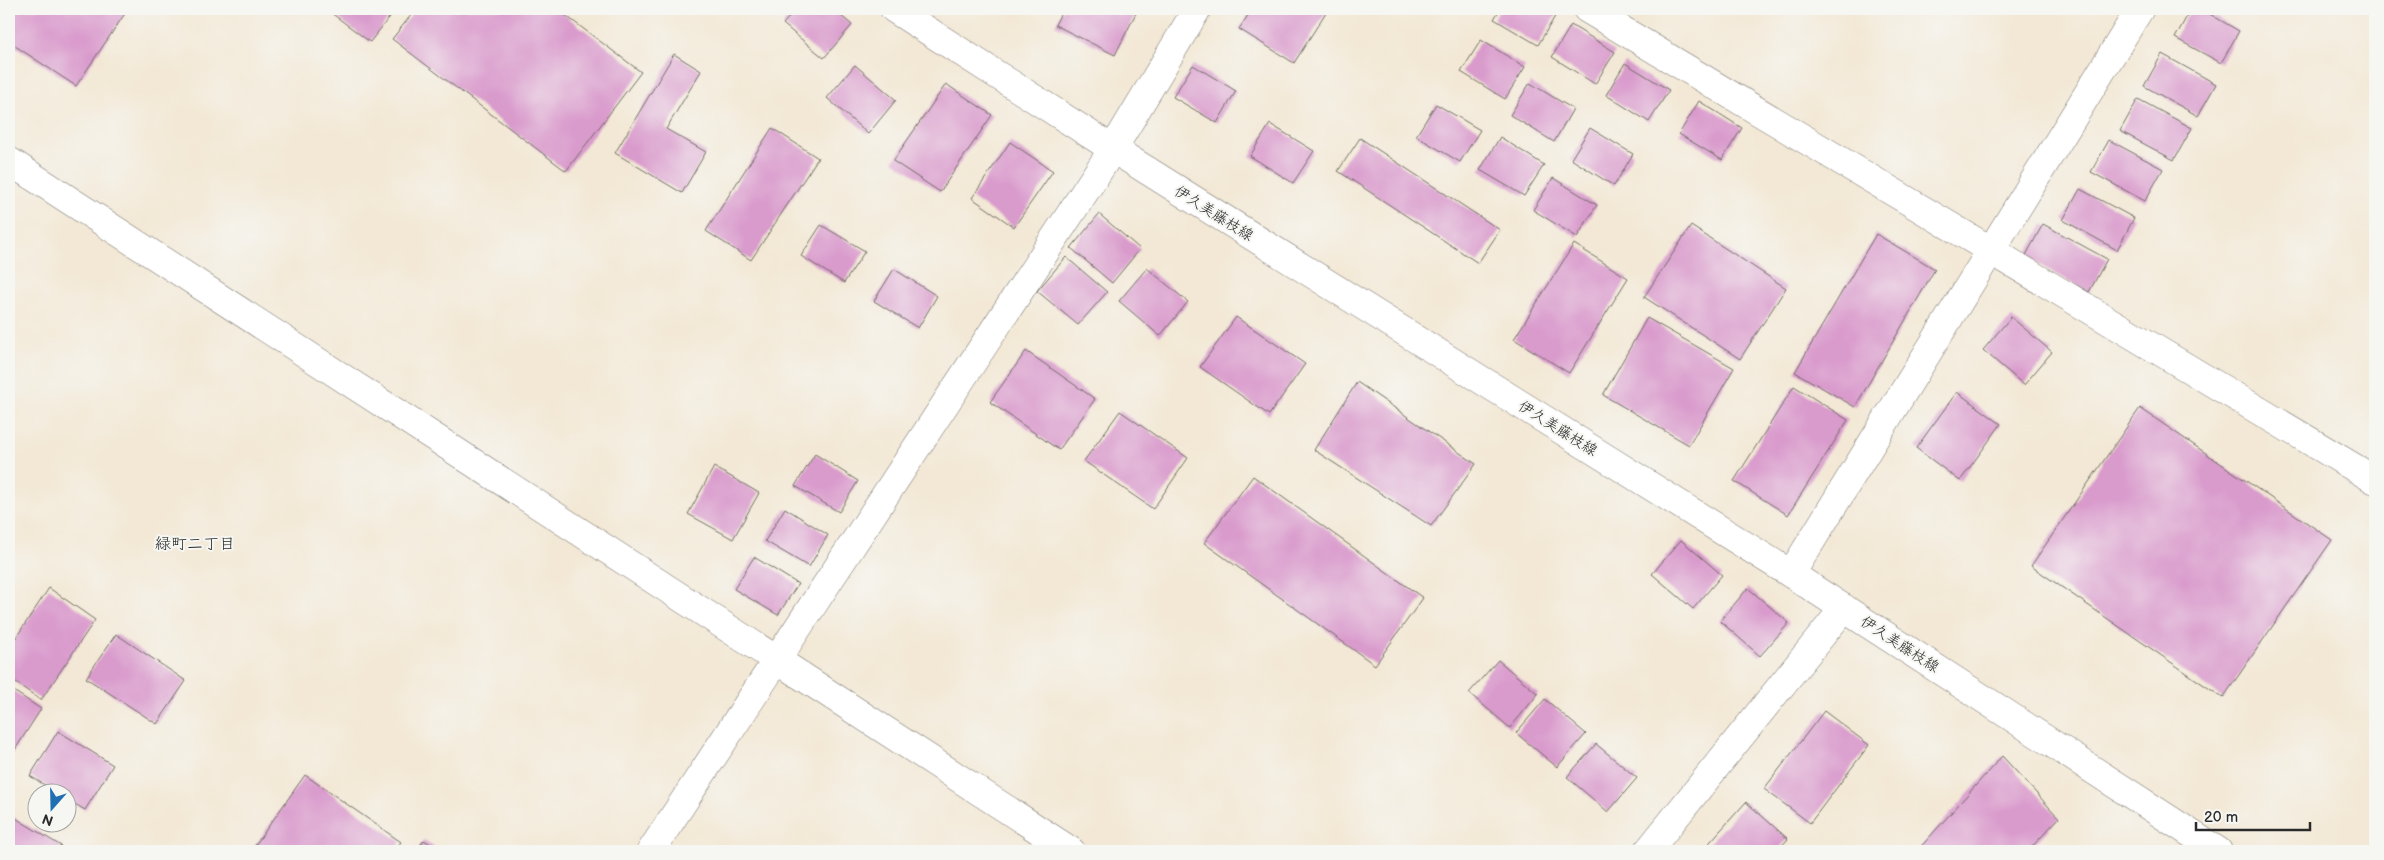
<svg xmlns="http://www.w3.org/2000/svg" width="2384" height="860" font-family="'Balsamiq Sans','Klee One',sans-serif">
<style>
.building{fill:#d99acc}
.lines{fill:none;stroke-linecap:round;stroke-linejoin:round}
.minor-casing{stroke:#716d66;stroke-width:29}
.major-casing{stroke:#716d66;stroke-width:29}
.minor{stroke:#fff;stroke-width:28}
.major{stroke:#fff;stroke-width:28}
.labels{text-anchor:middle;stroke-width:4;stroke-linejoin:round;paint-order:stroke}
.street-label{font-size:15px;fill:#2b2b2b;stroke:#f6f6f2}
.neighbourhood-label{font-size:16px;fill:#2b2b2b;stroke:#f6f6f2}
</style>
<rect width="100%" height="100%" fill="#f6f6f2"/>
<filter id="ink" filterUnits="userSpaceOnUse"><feTurbulence type="fractalNoise" baseFrequency=".02" numOctaves="2"/><feDisplacementMap in="SourceGraphic" scale="10" xChannelSelector="R" yChannelSelector="G"/><feConvolveMatrix kernelMatrix="1 2 1 2 8 2 1 2 1" color-interpolation-filters="sRGB"/></filter>
<filter id="wash" filterUnits="userSpaceOnUse"><feTurbulence type="fractalNoise" baseFrequency=".0096" numOctaves="4" result="noise"/><feDisplacementMap in="SourceGraphic" scale="20" xChannelSelector="R" yChannelSelector="G"/><feGaussianBlur stdDeviation="1.12" result="paint"/><feColorMatrix in="noise" values="0 0 0 0 0 0 0 0 0 0 0 0 0 0 0 0 0 1.4 0 .05"/><feComposite in="paint" operator="in"/></filter>
<g filter="url(#wash)">
<rect width="100%" height="100%" fill="#f3e8d5"/>
<g id="blocks">
<path class="building" d="M 9,9 L 128,9 L 76,86 L 9,42 Z
M 326,9 L 396,9 L 370,42 Z
M 416,9 L 557,9 L 641,72 L 566,171 L 392,39 Z
M 796,9 L 833,9 L 852,25 L 824,58 L 783,24 Z
M 1063,9 L 1132,9 L 1137,11 L 1115,55 L 1055,25 Z
M 1252,9 L 1328,9 L 1294,63 L 1239,29 Z
M 1500,9 L 1550,9 L 1557,13 L 1538,45 L 1494,19 Z
M 2191,9 L 2201,9 L 2239,31 L 2221,63 L 2175,38 Z
M 1571,25 L 1615,52 L 1595,84 L 1552,57 Z
M 1481,40 L 1525,67 L 1505,99 L 1461,72 Z
M 674,54 L 701,71 L 666,129 L 706,152 L 682,193 L 615,153 Z
M 2162,54 L 2216,84 L 2198,116 L 2144,86 Z
M 1625,63 L 1669,90 L 1649,122 L 1606,95 Z
M 855,65 L 896,100 L 868,134 L 827,98 Z
M 1193,65 L 1236,91 L 1217,123 L 1173,97 Z
M 1530,83 L 1573,109 L 1554,142 L 1510,115 Z
M 946,84 L 992,115 L 940,192 L 893,161 Z
M 2138,99 L 2192,128 L 2174,160 L 2120,131 Z
M 1699,101 L 1742,128 L 1722,160 L 1679,134 Z
M 1436,104 L 1480,130 L 1460,162 L 1416,136 Z
M 1270,124 L 1314,151 L 1293,183 L 1250,156 Z
M 772,128 L 818,158 L 751,260 L 706,231 Z
M 1590,128 L 1633,154 L 1614,186 L 1571,159 Z
M 1500,137 L 1544,165 L 1524,196 L 1480,170 Z
M 1360,138 L 1500,230 L 1478,263 L 1338,171 Z
M 2109,140 L 2163,169 L 2145,201 L 2091,172 Z
M 1010,142 L 1053,171 L 1014,227 L 972,198 Z
M 1553,178 L 1597,205 L 1577,237 L 1533,210 Z
M 2080,189 L 2134,218 L 2117,250 L 2063,220 Z
M 1099,214 L 1140,249 L 1112,283 L 1071,248 Z
M 2043,224 L 2107,259 L 2089,292 L 2025,257 Z
M 821,225 L 865,251 L 844,283 L 801,256 Z
M 1691,226 L 1786,288 L 1740,359 L 1644,297 Z
M 1876,234 L 1935,269 L 1855,407 L 1795,372 Z
M 1574,244 L 1628,278 L 1569,373 L 1514,339 Z
M 1066,257 L 1107,292 L 1078,325 L 1037,291 Z
M 1147,268 L 1188,302 L 1160,336 L 1119,301 Z
M 894,269 L 937,296 L 918,328 L 874,301 Z
M 1236,317 L 1305,364 L 1269,415 L 1200,367 Z
M 2011,317 L 2052,352 L 2024,385 L 1983,350 Z
M 1647,318 L 1734,368 L 1689,445 L 1603,395 Z
M 1026,351 L 1095,399 L 1059,450 L 990,402 Z
M 1357,382 L 1476,464 L 1431,526 L 1314,450 Z
M 1794,386 L 1848,420 L 1788,515 L 1734,481 Z
M 1957,392 L 2001,424 L 1960,481 L 1916,448 Z
M 2140,408 L 2332,540 L 2223,698 L 2031,566 Z
M 1120,411 L 1188,458 L 1153,509 L 1084,461 Z
M 815,454 L 858,481 L 839,512 L 795,486 Z
M 714,467 L 759,493 L 733,539 L 688,514 Z
M 1253,476 L 1423,598 L 1375,665 L 1204,543 Z
M 785,508 L 828,535 L 809,567 L 765,541 Z
M 1681,540 L 1722,575 L 1693,609 L 1652,574 Z
M 754,557 L 798,584 L 778,615 L 734,589 Z
M 49,588 L 95,620 L 41,700 L 9,678 L 9,648 Z
M 1748,588 L 1789,623 L 1760,656 L 1720,621 Z
M 116,634 L 186,681 L 157,724 L 86,678 Z
M 1498,660 L 1538,694 L 1510,728 L 1469,693 Z
M 9,688 L 41,709 L 9,759 Z
M 1545,699 L 1586,734 L 1557,767 L 1516,733 Z
M 1824,711 L 1869,745 L 1810,823 L 1764,789 Z
M 58,731 L 113,765 L 85,810 L 68,800 L 68,792 L 56,792 L 30,776 Z
M 1596,744 L 1637,778 L 1608,812 L 1567,777 Z
M 2002,756 L 2059,818 L 2028,851 L 1917,851 Z
M 305,775 L 401,842 L 394,851 L 251,851 Z
M 1746,802 L 1788,839 L 1777,851 L 1702,851 Z
M 9,814 L 61,846 L 58,851 L 9,851 Z
M 424,840 L 441,851 L 416,851 Z"/>
</g>
</g>
<g filter="url(#ink)">
<use href="#blocks" fill-opacity="0" stroke="#716d66" stroke-width="1"/>
<g class="lines">
<g class="minor-casing">
<path id="minor" d="M 1587,9 L 2375,480
M 9,161 L 1071,851
M 1791,574 L 2140,9
M 651,851 L 1113,149 L 1197,9
M 1648,851 L 1844,608"/>
</g>
<g class="major-casing">
<path id="major" d="M 894,9 L 1113,149 L 1791,574 L 2218,851"/>
</g>
<use href="#minor" class="minor"/>
<use href="#major" class="major"/>
</g>
</g>
<g class="labels">
<g class="street-label">
<text transform="translate(1214 213) rotate(32)" y="5">伊久美藤枝線</text>
<text transform="translate(1558 428) rotate(32)" y="5">伊久美藤枝線</text>
<text transform="translate(1900 644) rotate(33)" y="5">伊久美藤枝線</text>
</g>
<g class="neighbourhood-label">
<text x="195" y="549">緑町二丁目</text>
</g>
</g>
<rect width="2384" height="860" fill="none" stroke="#f6f6f2" stroke-width="30"/>
<g transform="translate(52 808) rotate(200)"><circle r="24" fill="#f6f6f2" stroke="#a5a5a2"/>
<path d="M0-4L9 19L0 12L-9 19Z" fill="#1f6fb2"/>
<text y="-8" font-size="14" font-weight="bold" text-anchor="middle" fill="#2b2b2b">N</text>
</g>
<path d="M2196 822v8h114v-8" fill="none" stroke="#2b2b2b" stroke-width="2.5"/>
<text x="2204" y="822" font-size="15" fill="#2b2b2b" stroke="#f6f6f2" stroke-width="4" paint-order="stroke">20 m</text>
</svg>
